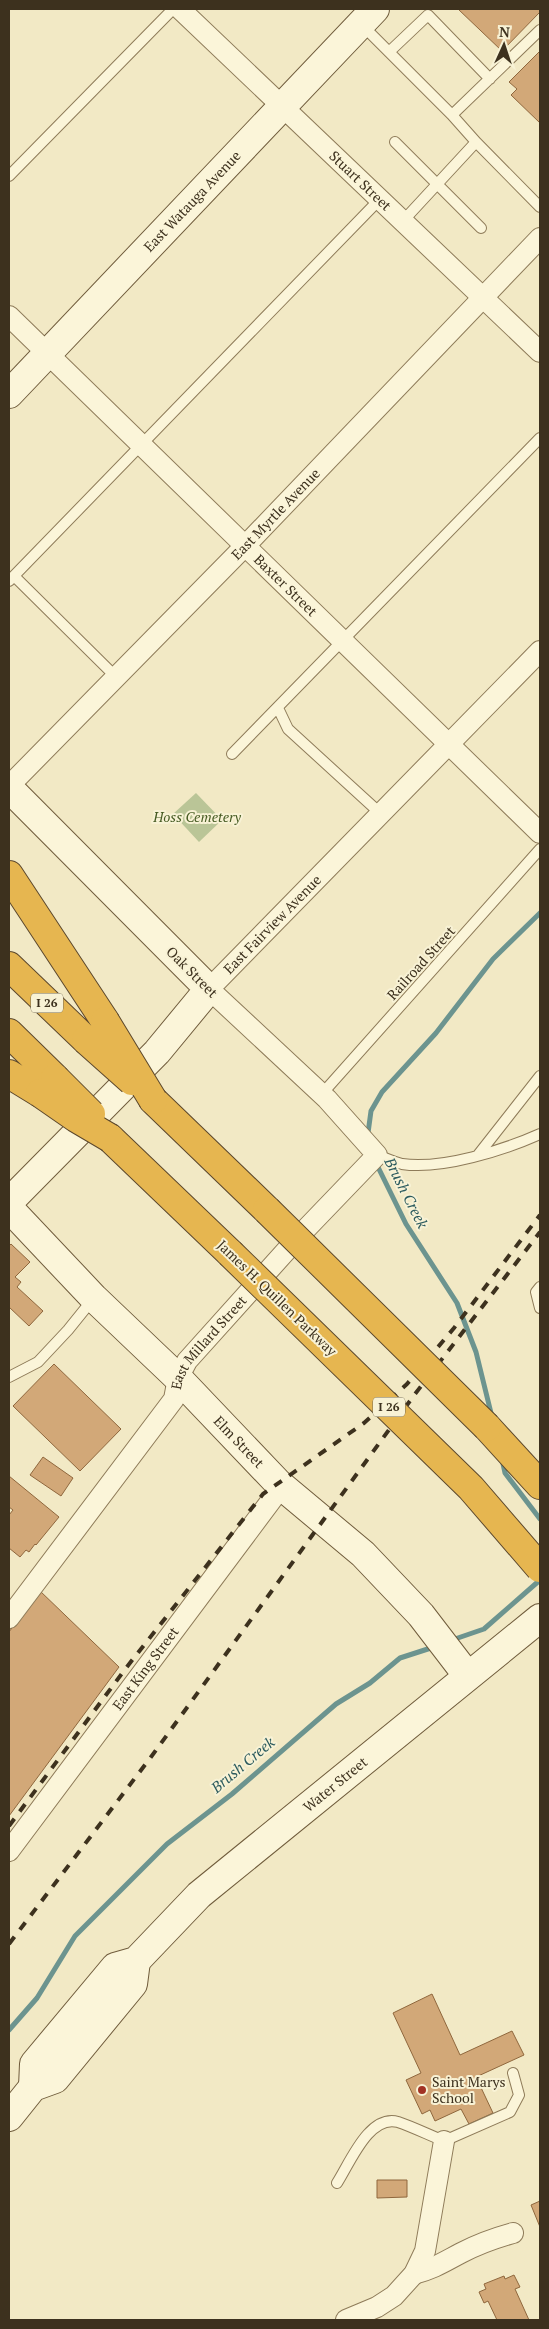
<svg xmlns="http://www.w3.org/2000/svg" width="549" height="2329" font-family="'PT Serif',serif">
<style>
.cemetery{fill:#bac597}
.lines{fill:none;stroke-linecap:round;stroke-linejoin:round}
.stream{stroke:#6c948f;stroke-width:5}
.building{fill:#d2a878;stroke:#8f673d}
.lane-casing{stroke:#8e7b59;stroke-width:12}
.street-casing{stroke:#8e7b59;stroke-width:22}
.secondary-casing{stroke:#705c3c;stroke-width:30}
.highway-casing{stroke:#5c482d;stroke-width:30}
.lane{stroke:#fbf5d9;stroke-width:10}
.street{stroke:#fbf5d9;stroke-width:20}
.secondary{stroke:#fbf5d9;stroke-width:28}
.highway{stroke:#e6b650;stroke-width:28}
.rail{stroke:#3d311e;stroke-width:4;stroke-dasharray:9 9;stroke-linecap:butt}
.highway-bridge-casing{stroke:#5c482d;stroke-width:30;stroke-linecap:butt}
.highway-bridge{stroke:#e6b650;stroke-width:28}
.poi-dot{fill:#a23224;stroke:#f8f2d5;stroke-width:2}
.labels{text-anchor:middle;stroke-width:4;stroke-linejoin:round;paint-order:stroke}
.shield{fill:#f8f2d5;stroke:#756b55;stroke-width:1}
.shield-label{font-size:12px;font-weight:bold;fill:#3d311e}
.street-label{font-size:14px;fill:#3d311e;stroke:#f8f2d5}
.park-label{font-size:14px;font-style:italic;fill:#465b23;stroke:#f8f2d5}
.poi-label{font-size:14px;fill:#3d311e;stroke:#f8f2d5;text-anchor:start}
.water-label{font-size:15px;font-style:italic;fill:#2c5b5e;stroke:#f8f2d5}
</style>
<rect width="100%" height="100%" fill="#f2e9c5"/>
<path class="cemetery" d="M 196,793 L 222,820 L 199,842 L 173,814 Z"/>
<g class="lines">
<path class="stream" d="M 368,1133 L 371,1111 L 382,1092 L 436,1033 L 493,959 L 540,913
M 376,1163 L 406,1224 L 457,1303 L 476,1352 L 492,1417
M 502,1459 L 505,1473 L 540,1519
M 452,1640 L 484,1629 L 540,1580
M 9,2030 L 37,1998 L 75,1936 L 167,1844 L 232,1794 L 336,1704 L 370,1683 L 400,1658 L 434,1647"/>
</g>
<path class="building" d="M 458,9 L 540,9 L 540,12 L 502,51 Z
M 540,51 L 540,123 L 511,95 L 517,89 L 509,82 Z
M 11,1244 L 30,1262 L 15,1277 L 21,1282 L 17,1287 L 43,1311 L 29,1326 L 9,1307 L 9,1246 Z
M 54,1364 L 121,1429 L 80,1471 L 13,1406 Z
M 43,1457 L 73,1478 L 61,1496 L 30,1475 Z
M 9,1476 L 59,1517 L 36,1545 L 35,1544 L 29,1552 L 26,1550 L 20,1557 L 9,1548 L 9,1515 L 13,1510 L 9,1507 Z
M 39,1590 L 119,1667 L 9,1816 L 9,1632 Z
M 432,1994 L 460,2055 L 512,2031 L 524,2055 L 476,2077 L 493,2113 L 469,2124 L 461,2109 L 435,2121 L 430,2110 L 422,2114 L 406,2080 L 421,2073 L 393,2013 Z
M 377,2180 L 407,2180 L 407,2197 L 377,2198 Z
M 540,2201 L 540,2227 L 531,2205 Z
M 514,2275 L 520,2287 L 515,2289 L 529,2320 L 497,2320 L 488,2301 L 484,2303 L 479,2292 L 486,2289 L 484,2284 L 504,2276 L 505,2279 Z"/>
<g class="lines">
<g class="lane-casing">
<path id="lane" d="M 361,24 L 452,115 L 540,30
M 389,52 L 428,15 L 490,79
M 395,142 L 481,228
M 476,142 L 540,207
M 9,176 L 173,9
M 403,221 L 476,142 L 452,115
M 14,576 L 116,677
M 9,581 L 380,199
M 278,708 L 288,729 L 381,814
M 232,754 L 540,438
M 321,1095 L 540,849
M 377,1155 C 385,1158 394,1162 402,1164 C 442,1170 504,1150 540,1134
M 478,1155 L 540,1076
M 540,1287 L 536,1292 L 540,1308
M 9,1377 L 38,1362 L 68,1330 L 93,1299
M 337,2183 C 350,2163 369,2114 398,2122 C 413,2127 429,2135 444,2141 L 510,2112 L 519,2095 L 513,2073"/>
</g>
<g class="street-casing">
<g id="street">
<path id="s1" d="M 180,9 L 540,352"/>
<path id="s2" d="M 9,316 L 540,833"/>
<path id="s3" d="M 9,786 L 245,546 L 540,238"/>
<path id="s4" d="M 9,1618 L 174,1399 L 178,1378 L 187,1361 L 303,1232 L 377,1155 L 327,1099 L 209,989 L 540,651"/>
<path id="s5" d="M 9,1851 L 282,1486"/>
<path d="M 414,2274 C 435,2268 442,2263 461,2253 C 478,2244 495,2238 513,2233"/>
<path d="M 346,2320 L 377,2307 L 394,2296 L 414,2274 L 425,2251 L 444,2141"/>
</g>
</g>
<g class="secondary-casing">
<g id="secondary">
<path id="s6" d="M 9,394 L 375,9"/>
<path d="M 9,788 L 209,989 L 157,1052 L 9,1202"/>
<path id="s7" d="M 9,1208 L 94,1298 L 178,1378 L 278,1483 L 363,1554 L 421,1615 L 467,1675"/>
<path id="s8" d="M 33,2087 L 34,2064 L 115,1967 L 136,1961 L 199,1895 L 540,1618"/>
<path d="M 9,2117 L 33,2087 L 55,2079 L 133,1984 L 136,1961"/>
</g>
</g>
<g class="highway-casing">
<path id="highway" d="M 9,875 L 105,1021
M 9,966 L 86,1040
M 9,1033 L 55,1078
M 9,1074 L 40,1093
M 153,1100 L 267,1210
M 110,1138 L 230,1253
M 487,1427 L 540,1485"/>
</g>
<use href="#lane" class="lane"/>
<use href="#street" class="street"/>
<use href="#secondary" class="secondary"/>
<use href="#highway" class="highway"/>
<path class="rail" d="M 9,1826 L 126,1668 L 263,1494 L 364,1423 L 407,1384 L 454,1328 L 540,1215
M 9,1944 L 151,1757 L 415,1394 L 540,1232"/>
<g class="highway-bridge-casing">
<path id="highway-bridge" d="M 105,1021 L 153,1100
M 86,1040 L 132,1081
M 55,1078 L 91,1114
M 40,1093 L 76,1118 L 110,1138
M 267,1210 L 487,1427
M 230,1253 L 471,1488 L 540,1568"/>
</g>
<use href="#highway-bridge" class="highway-bridge"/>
</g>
<circle class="poi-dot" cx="422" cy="2090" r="5"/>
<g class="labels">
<g class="shield">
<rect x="31" y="993.5" width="32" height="19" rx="4"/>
<rect x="373" y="1397.5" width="32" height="19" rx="4"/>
</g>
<g class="shield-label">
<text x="47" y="1007">I 26</text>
<text x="389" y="1411">I 26</text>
</g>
<g class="street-label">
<text dy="5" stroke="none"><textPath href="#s1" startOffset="249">Stuart Street</textPath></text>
<text dy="5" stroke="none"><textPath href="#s6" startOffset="266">East Watauga Avenue</textPath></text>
<text dy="5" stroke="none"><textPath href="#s3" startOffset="381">East Myrtle Avenue</textPath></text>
<text dy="5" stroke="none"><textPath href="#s2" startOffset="386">Baxter Street</textPath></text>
<text dy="5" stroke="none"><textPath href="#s4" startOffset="922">East Fairview Avenue</textPath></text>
<text transform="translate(421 963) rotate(-48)" y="5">Railroad Street</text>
<text transform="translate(192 972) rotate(45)" y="5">Oak Street</text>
<text transform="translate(277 1298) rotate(44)" y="5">James H. Quillen Parkway</text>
<text dy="5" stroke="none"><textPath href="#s4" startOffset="342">East Millard Street</textPath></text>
<text dy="5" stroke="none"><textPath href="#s7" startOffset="328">Elm Street</textPath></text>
<text dy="5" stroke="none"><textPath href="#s5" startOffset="228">East King Street</textPath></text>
<text dy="5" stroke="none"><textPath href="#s8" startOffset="438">Water Street</textPath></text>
</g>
<g class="park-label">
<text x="197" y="822">Hoss Cemetery</text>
</g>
<g class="poi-label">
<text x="432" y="2087">Saint Marys<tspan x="432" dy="16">School</tspan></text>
</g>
<g class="water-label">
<text transform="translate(406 1193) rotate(63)" y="5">Brush Creek</text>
<text transform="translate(243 1765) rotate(-40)" y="5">Brush Creek</text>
</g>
</g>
<rect width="549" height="2329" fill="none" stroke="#3d311e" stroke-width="20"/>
<g transform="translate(504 45) rotate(3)" stroke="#f8f2d5" stroke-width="4" paint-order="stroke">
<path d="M0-4L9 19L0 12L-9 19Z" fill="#3d311e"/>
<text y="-8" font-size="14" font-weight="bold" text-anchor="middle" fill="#3d311e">N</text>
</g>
</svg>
